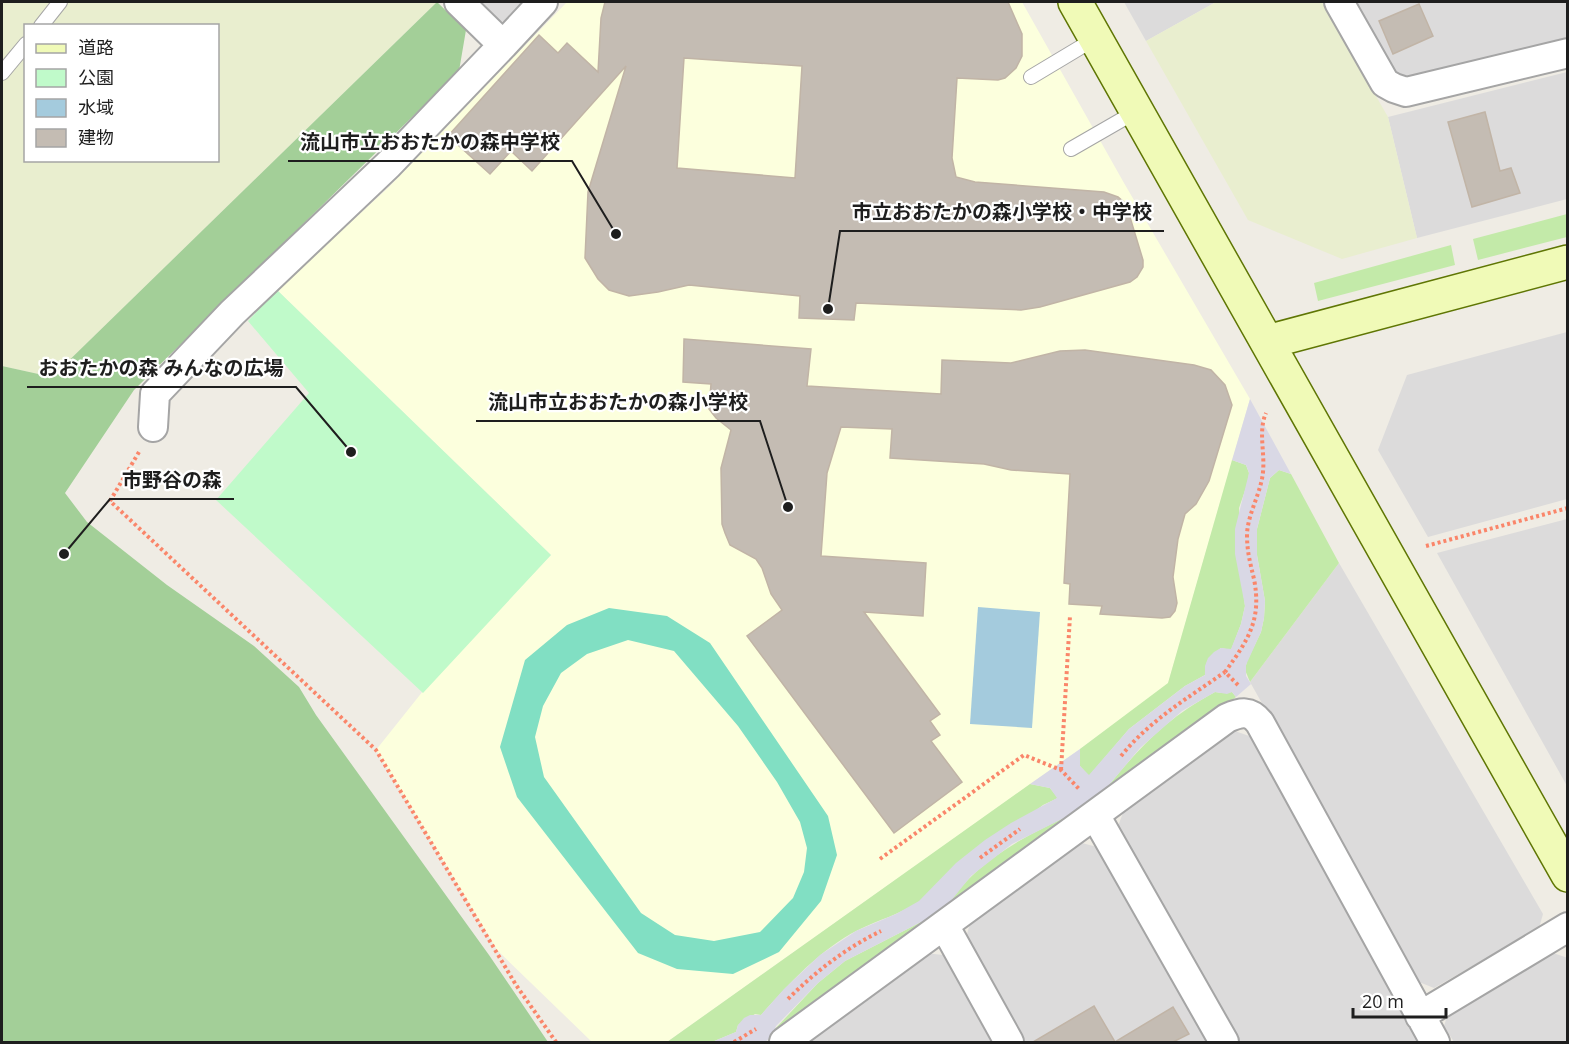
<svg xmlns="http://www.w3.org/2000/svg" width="1569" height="1044" font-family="'Open Sans','Noto Sans JP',sans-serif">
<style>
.residential{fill:#dcdbdb}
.education{fill:#fcffdd}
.farmland{fill:#e9eecf;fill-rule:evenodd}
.grass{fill:#c3eaa9}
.forest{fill:#a3cf98}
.park{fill:#c0faca}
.pitch{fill:#81dfc3;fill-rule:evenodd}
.plaza{fill:#d9d8e5}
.water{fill:#a4cbdd}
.building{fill:#c4bcb3;stroke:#c1b4a6;stroke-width:1.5;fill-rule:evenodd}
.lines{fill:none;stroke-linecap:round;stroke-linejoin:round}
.lane-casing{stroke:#a5a5a5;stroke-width:16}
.street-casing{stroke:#a5a5a5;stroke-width:32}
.secondary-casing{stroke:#5f7604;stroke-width:36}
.path{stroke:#fa866a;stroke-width:4;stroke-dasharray:3 3;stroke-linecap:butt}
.lane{stroke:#fff;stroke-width:14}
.street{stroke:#fff;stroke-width:28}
.secondary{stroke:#f0fab7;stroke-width:33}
.leader{fill:none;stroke:#1e1e1e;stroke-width:2}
.callout-dot{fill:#1e1e1e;stroke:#fff;stroke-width:2}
.callout-label{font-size:20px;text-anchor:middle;font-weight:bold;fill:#1e1e1e;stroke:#fff;stroke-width:4.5;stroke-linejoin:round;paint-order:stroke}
</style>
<rect width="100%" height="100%" fill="#efece4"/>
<path class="residential" d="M 476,2 L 527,2 L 508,22 L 496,21 Z
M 1124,2 L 1216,2 L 1146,41 Z
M 1355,2 L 1567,2 L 1567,42 L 1411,81 L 1397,77 Z
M 1567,72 L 1567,199 L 1417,238 L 1388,117 Z
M 1567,332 L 1567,499 L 1428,537 L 1378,450 L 1407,375 Z
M 1567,519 L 1568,519 L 1567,786 L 1437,553 Z
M 1339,563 L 1543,914 L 1539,928 L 1434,988 L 1419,982 L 1250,682 Z
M 1232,730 L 1252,737 L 1422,1042 L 1239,1042 L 1118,826 L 1123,813 Z
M 1082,843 L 1097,847 L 1207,1042 L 1025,1042 L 966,938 L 970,923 Z
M 925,953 L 943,955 L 991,1042 L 801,1042 Z
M 1553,953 L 1568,958 L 1567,1042 L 1454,1042 L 1444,1026 L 1449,1010 Z"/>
<path class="education" d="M 567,2 L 1022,2 L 1124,183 L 1250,399 L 1168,684 L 1080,749 L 667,1042 L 592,1042 L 497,950 L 376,750 L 431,681 L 551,555 L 277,290 L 389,187 Z"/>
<path class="farmland" d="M 2,2 L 437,2 L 52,377 L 2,366 ZM 26,26 L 218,26 L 218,160 L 26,160 Z
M 1216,2 L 1322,2 L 1388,117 L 1417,238 L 1342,259 L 1248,220 L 1146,41 Z"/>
<path class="grass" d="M 1567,214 L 1567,237 L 1478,260 L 1473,239 Z
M 1451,245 L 1455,265 L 1318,301 L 1314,283 Z
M 1232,460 L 1246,465 L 1249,473 L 1248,482 L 1239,508 L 1242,584 L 1245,606 L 1241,624 L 1231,650 L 1221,648 C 1210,656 1205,660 1205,675 L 1185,686 L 1129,729 L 1089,776 L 1080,766 L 1080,749 L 1168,683 Z
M 1279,470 L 1291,474 L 1339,563 L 1250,682 L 1245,670 L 1247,661 L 1261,632 L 1264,618 L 1265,601 L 1257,555 L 1257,529 L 1270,478 Z
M 1215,692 L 1222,693 L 1232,692 L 1236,697 L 1104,791 C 1139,748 1165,719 1215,692 Z
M 1030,784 L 1050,788 L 1058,798 L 1043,805 C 1002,836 962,871 920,901 C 901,914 878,920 858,930 C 819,950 789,984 761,1015 L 755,1014 L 738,1025 L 736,1032 L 712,1042 L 667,1042 Z
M 1076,812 L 946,907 C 976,860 1027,835 1076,812 Z
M 921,922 L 924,923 L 777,1032 L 775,1029 L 818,983 L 845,961 Z"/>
<path class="forest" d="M 437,2 L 466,30 L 459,71 L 134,390 L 65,493 L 87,522 L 167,585 L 254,646 L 299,687 L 316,715 L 489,955 L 548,1042 L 2,1042 L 2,366 L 52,377 Z"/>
<path class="park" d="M 277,290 L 551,555 L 423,693 L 216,500 L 309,393 L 248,321 Z"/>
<path class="pitch" d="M 609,608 L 667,616 L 710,643 L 828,816 L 837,855 L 821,901 L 779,952 L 733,974 L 677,969 L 638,953 L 517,797 L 500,747 L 525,660 L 567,625 ZM 628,640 L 674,651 L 738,726 L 777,782 L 800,822 L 807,848 L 804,872 L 793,898 L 760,932 L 714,941 L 675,935 L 641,913 L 544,777 L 535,737 L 543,706 L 561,673 L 587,654 Z"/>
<path class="plaza" d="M 1250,399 L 1291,474 L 1279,470 L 1270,478 L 1257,529 L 1257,555 L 1265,601 L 1264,618 L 1261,632 L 1246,665 L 1246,676 L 1251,684 L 1236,697 L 1232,692 L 1227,694 L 1215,692 L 1182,711 L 1140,748 L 1104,791 L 1076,812 L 1012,844 L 971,876 L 946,907 L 924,923 L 921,922 L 845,961 L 818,983 L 776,1026 L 775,1029 L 777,1032 L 765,1042 L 712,1042 L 736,1032 L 738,1025 L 744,1018 L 750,1015 L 761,1015 L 784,989 L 820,955 L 856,931 L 896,914 L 919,901 L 956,863 L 985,840 L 1011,823 L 1057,798 L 1050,788 L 1030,784 L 1080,749 L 1080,766 L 1089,775 L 1129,729 L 1185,686 L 1205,675 L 1205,666 L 1208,658 L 1214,652 L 1221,648 L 1231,649 L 1241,624 L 1245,606 L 1235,554 L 1235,529 L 1249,473 L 1246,465 L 1232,460 Z"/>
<path class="water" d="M 978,607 L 1040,612 L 1032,728 L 970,724 Z"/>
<path class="building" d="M 605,2 L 1008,2 L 1022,34 L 1022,56 L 1016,68 L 1005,78 L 998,80 L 957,78 L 952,158 L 956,177 L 975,182 L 1104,192 L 1118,197 L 1126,204 L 1143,260 L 1143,267 L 1137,277 L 1130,282 L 1040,307 L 1021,310 L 856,303 L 854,320 L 799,318 L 800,296 L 689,285 L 658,292 L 629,296 L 609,290 L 598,279 L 585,258 L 588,192 L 626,66 L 532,171 L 511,151 L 490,174 L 448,136 L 539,35 L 558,53 L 567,43 L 598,72 L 601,18 ZM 684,58 L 802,66 L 795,178 L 677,168 Z
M 1419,4 L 1433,36 L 1393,54 L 1379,21 Z
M 1485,112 L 1500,171 L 1511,168 L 1520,193 L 1472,207 L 1448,122 Z
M 684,339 L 811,349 L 807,386 L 941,394 L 942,360 L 1011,363 L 1060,351 L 1085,350 L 1194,365 L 1211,370 L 1225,385 L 1232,405 L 1209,481 L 1196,504 L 1185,514 L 1178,539 L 1173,577 L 1177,603 L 1175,611 L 1170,617 L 1162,618 L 1100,614 L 1102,606 L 1069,604 L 1070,584 L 1064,583 L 1070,474 L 1011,470 L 984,464 L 890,458 L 892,429 L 841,427 L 827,473 L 821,556 L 926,563 L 923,616 L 864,612 L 940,714 L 930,721 L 940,735 L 931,741 L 962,782 L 894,833 L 747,636 L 782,610 L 771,594 L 762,568 L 756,559 L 730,545 L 725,533 L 722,524 L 721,468 L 731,430 L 716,418 L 709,409 L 711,384 L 683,382 Z
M 1094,1006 L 1115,1042 L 1173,1007 L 1189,1034 L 1173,1042 L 1033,1042 Z"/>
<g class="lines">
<g class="lane-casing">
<path id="lane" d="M 41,26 L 60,2
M 2,73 L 26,44
M 1031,77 L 1096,38
M 1071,149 L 1137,111"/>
</g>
<g class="street-casing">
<path id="street" d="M 1339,2 L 1385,83 L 1394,88 L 1406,92 L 1568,53
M 503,45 L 543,2
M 153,427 L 155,394 L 232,313 L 388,165 L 503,45 L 459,2
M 1095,815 L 1224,1042
M 944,925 L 1009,1042
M 1420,1016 L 1568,927
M 784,1042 L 1227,718 C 1241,712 1250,710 1260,723 L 1435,1042"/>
</g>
<g class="secondary-casing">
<path id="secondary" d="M 1075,2 L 1568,875
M 1267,342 L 1568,262"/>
</g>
<path class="path" d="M 139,452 L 110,501 L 376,750 L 516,985 L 556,1042
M 1426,546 L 1568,508
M 1238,685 L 1225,672 C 1248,640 1262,620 1254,579 C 1250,562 1247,552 1247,534 C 1248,513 1261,493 1263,472 C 1265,452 1258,431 1266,413
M 1121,756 C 1150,720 1188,698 1225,672
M 1061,770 L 1070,616
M 980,858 L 1020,829
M 880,859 L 1024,755 L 1061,770 L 1080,790
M 788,999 C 816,971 846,948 881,931
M 734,1042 L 756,1029"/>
<use href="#lane" class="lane"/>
<use href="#street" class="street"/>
<use href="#secondary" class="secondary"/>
</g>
<path class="leader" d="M616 234L572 161H288M828 309L840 231H1164M351 452L296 387H27M788 507L760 421H476M64 554L110 499H234"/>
<g class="callout-dot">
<circle cx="616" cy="234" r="6"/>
<circle cx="828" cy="309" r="6"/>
<circle cx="351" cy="452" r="6"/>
<circle cx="788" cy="507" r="6"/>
<circle cx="64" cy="554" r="6"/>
</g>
<g class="callout-label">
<text x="430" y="149">流山市立おおたかの森中学校</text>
<text x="1002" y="219">市立おおたかの森小学校・中学校</text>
<text x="161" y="375">おおたかの森 みんなの広場</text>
<text x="618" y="409">流山市立おおたかの森小学校</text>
<text x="172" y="487">市野谷の森</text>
</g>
<rect width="1569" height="1044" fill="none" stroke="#1e1e1e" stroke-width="6"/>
<rect x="24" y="24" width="195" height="138" fill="#ffffff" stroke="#a5a5a5" stroke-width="1.5"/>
<rect x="36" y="44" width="30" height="9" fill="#f0fab7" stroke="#a5a5a5" stroke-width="1.5"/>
<text x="78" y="54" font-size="18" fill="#1e1e1e">道路</text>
<rect x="36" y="69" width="30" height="18" fill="#c0faca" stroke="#a5a5a5" stroke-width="1.5"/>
<text x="78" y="84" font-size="18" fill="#1e1e1e">公園</text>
<rect x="36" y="99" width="30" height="18" fill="#a4cbdd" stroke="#a5a5a5" stroke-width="1.5"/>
<text x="78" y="114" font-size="18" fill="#1e1e1e">水域</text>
<rect x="36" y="129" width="30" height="18" fill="#c4bcb3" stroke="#a5a5a5" stroke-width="1.5"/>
<text x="78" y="144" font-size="18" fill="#1e1e1e">建物</text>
<path d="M1353 1008v9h93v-9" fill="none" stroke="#1e1e1e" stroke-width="3"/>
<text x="1362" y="1008" font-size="18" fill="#1e1e1e" stroke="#ffffff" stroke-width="4.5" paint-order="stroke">20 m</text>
</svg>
